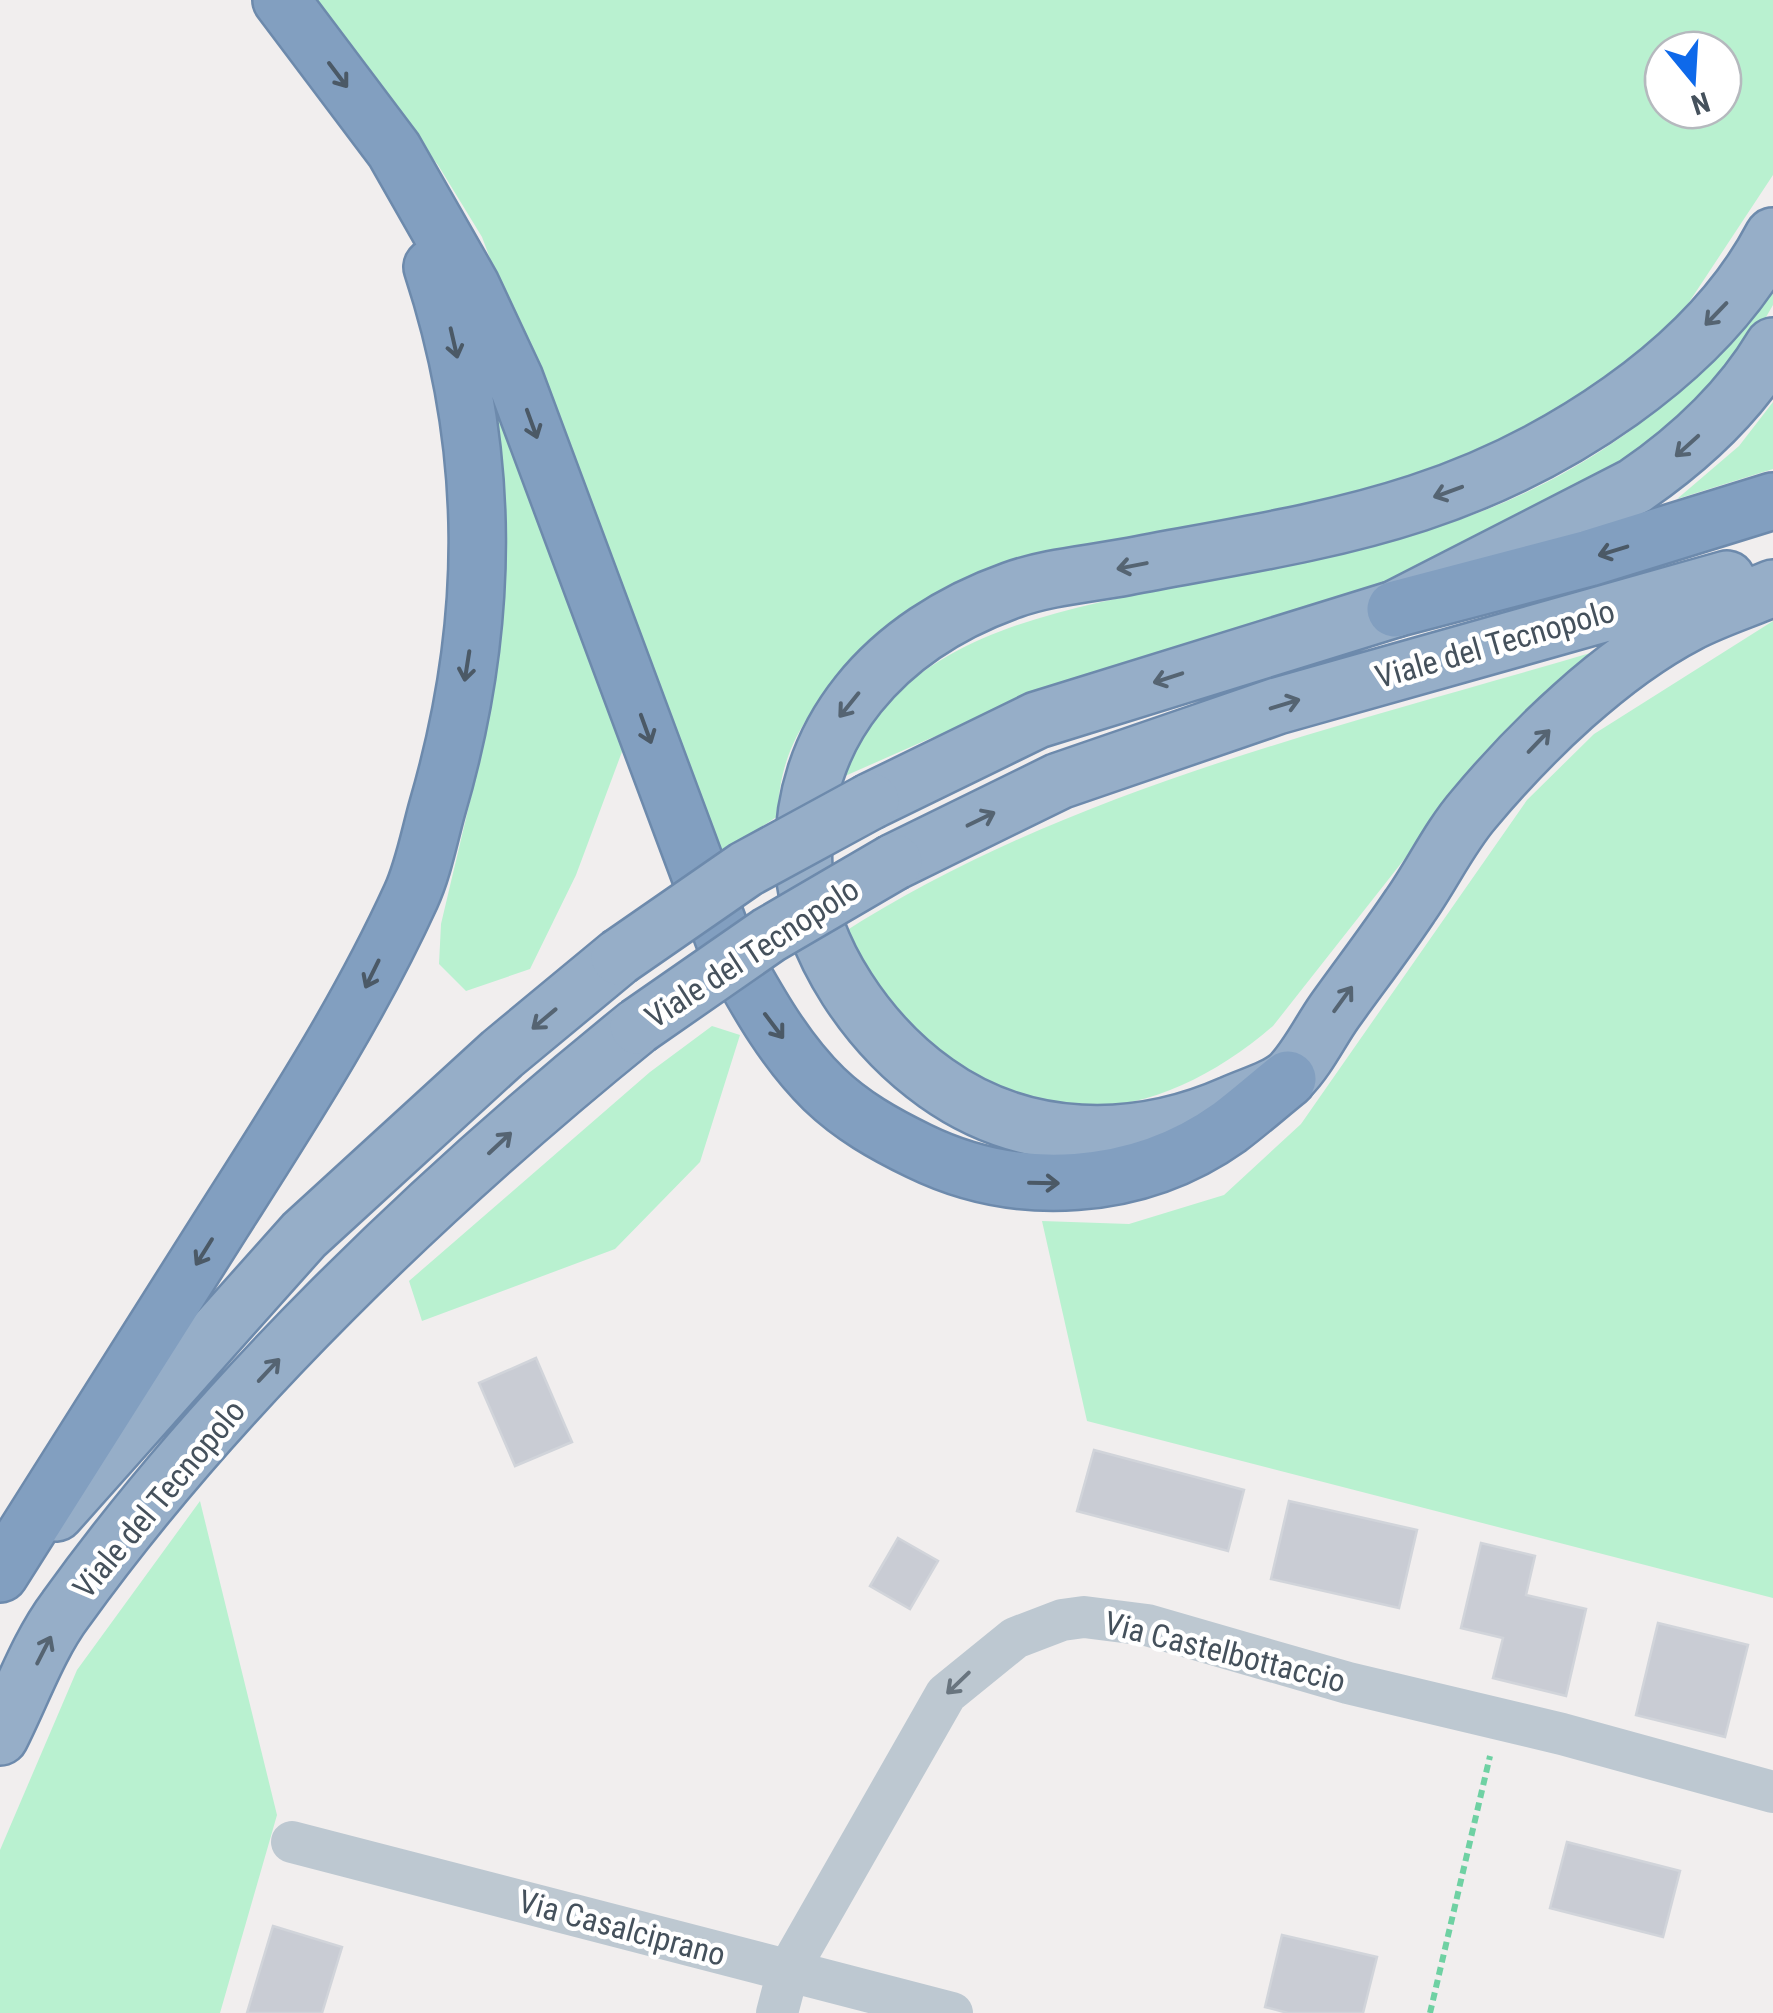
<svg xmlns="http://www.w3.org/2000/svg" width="1773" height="2013" font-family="'Roboto Condensed',sans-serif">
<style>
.green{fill:#b9f1d0;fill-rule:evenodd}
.building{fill:#c9ccd4;stroke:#d1d4da;stroke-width:2.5}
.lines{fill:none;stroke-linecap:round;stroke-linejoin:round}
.trunk-casing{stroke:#6d8aac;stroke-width:60}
.motorway-casing{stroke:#6d8aac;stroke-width:60}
.path{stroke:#6fd1a3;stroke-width:6;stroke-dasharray:8 5;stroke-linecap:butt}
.minor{stroke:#bdc8d1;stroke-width:42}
.trunk{stroke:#96aec8;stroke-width:55}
.motorway{stroke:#829fc0;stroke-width:55}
.trunk-bridge-casing{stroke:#6d8aac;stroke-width:60;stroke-linecap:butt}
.trunk-bridge{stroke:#96aec8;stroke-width:55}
.oneway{stroke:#4b5966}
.oneway2{stroke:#556472}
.oneway3{stroke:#69757f}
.labels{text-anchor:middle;stroke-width:9;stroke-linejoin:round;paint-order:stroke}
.street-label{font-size:32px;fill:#45515c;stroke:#fff}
</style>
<rect width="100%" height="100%" fill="#f1eeee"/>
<path class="green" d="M 309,0 L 1773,0 L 1773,175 L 1676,322 L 1578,406 L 1419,483 L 852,662 C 810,709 778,750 778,816 L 715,857 L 482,237 L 438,165 ZM 1663,50 L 1723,50 L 1723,110 L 1663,110 Z
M 1773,275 L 1773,305 L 1755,336 L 1667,442 L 1434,566 L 1082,680 L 931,738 L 845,776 C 856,752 866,723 885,704 C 964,624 1078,607 1183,585 C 1292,563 1402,546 1505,502 C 1574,472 1641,430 1693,376 C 1722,346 1747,308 1773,275 Z
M 489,358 L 626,741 L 576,875 L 530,969 L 466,991 L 439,964 L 441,924 L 485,738 L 500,608 Z
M 1773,402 L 1773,469 L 1677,499 L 1739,446 Z
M 1773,621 L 1773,1598 L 1087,1421 L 1042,1221 L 1129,1224 L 1224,1195 L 1301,1124 L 1527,800 L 1594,734 Z
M 1597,651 L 1473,772 L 1273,1026 C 1184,1103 1073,1139 966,1073 C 950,1063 928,1054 915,1040 C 887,1010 865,968 841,934 C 1068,788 1342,727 1597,651 Z
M 712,1026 L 740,1035 L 700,1162 L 615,1249 L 422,1321 L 409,1281 L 650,1072 Z
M 200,1501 L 277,1815 L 220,2013 L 0,2013 L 0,1850 L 77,1670 Z"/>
<path class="building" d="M 536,1358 L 572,1442 L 515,1466 L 479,1383 Z
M 1094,1450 L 1244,1490 L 1228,1551 L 1077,1511 Z
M 1289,1501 L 1417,1530 L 1399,1608 L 1271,1579 Z
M 898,1538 L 938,1561 L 910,1609 L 870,1586 Z
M 1481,1543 L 1535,1556 L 1526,1595 L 1586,1609 L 1566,1696 L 1493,1678 L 1503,1638 L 1461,1628 Z
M 1658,1623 L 1748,1645 L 1725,1737 L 1636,1715 Z
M 1567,1842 L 1680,1871 L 1663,1937 L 1550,1908 Z
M 273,1926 L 342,1947 L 322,2013 L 247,2013 Z
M 1282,1935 L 1377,1957 L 1363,2013 L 1288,2013 L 1265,2007 Z"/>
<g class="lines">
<g class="trunk-casing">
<path id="trunk" d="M 1773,236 C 1706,364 1552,459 1418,503 C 1324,534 1224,548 1126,567 C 1089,574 1048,577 1012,590 C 888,634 796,731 804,868 C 809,951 870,1036 936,1083 C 1024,1146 1135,1147 1232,1104 C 1249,1096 1276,1089 1290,1076 C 1307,1059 1320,1032 1334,1012 C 1359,977 1386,942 1410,906 C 1432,875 1449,838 1474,809 C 1531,741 1610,664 1689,623 C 1716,609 1745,600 1773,588
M 871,801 L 1037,720 L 1395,609 L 1635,486 C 1690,448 1739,403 1773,346
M 894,862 L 1059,781 L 1277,706 L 1727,579
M 56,1513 L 304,1235 L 502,1054 L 619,957
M 0,1737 C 21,1696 38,1646 66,1609 C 219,1396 434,1191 638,1026"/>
</g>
<g class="motorway-casing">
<path id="motorway" d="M 281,0 L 394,150 L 471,285 L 515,379 L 726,945 C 754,995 782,1048 824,1089 C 852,1116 884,1134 919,1151 C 1017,1199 1138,1192 1229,1127 C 1249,1112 1268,1095 1288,1079
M 1395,609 L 1589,558 L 1773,501
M 0,1574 C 74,1457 148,1340 222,1223 C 290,1116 358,1012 411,896 C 423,870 429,838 437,809 C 491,625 492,450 432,267"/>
</g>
<path class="path" d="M 1430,2013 L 1490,1756"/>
<path class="minor" d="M 292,1842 L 952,2013
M 777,2013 L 788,1971 L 946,1694 L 1015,1638 L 1062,1620 L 1084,1617 L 1147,1625 L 1348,1683 L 1562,1734 L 1773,1792"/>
<use href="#trunk" class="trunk"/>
<use href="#motorway" class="motorway"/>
<g class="trunk-bridge-casing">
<path id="trunk-bridge" d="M 619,957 L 746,869 L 871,801
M 638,1026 L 769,935 L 894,862"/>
</g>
<use href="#trunk-bridge" class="trunk-bridge"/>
</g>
<defs><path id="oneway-shaft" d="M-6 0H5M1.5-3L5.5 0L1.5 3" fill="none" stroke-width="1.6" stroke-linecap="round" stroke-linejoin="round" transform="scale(2.5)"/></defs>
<g class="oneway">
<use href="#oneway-shaft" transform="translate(338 75) rotate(53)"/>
<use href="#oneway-shaft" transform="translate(454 343) rotate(77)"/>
<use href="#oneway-shaft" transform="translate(532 424) rotate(70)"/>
<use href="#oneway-shaft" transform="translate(1613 551) rotate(163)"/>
<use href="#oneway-shaft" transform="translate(467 666) rotate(99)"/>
<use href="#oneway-shaft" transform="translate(646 729) rotate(70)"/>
<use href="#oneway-shaft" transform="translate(372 974) rotate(116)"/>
<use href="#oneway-shaft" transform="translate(774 1026) rotate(53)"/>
<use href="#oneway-shaft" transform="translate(1044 1183) rotate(1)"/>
<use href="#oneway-shaft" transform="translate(204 1252) rotate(122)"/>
</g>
<g class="oneway2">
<use href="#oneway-shaft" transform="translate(1716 314) rotate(134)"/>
<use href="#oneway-shaft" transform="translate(1687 446) rotate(138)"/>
<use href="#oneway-shaft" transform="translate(1448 492) rotate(160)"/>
<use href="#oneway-shaft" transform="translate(1132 566) rotate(169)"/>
<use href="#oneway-shaft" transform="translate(1168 678) rotate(162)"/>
<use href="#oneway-shaft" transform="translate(1285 704) rotate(-17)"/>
<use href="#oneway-shaft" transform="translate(849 705) rotate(129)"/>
<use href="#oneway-shaft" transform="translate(1539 741) rotate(-46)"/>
<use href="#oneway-shaft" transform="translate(981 819) rotate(-26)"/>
<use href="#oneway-shaft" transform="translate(1343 999) rotate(-54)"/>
<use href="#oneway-shaft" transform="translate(544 1019) rotate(140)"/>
<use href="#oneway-shaft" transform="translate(500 1143) rotate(-43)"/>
<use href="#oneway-shaft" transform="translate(269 1370) rotate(-47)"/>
<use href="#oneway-shaft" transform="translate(44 1650) rotate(-63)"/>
</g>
<use class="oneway3" href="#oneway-shaft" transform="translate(958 1683) rotate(136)"/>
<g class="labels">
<g class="street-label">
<text transform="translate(1495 644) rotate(-16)" y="11">Viale del Tecnopolo</text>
<text transform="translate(752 953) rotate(-33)" y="11">Viale del Tecnopolo</text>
<text transform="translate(159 1499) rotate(-50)" y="11">Viale del Tecnopolo</text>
<text transform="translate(1225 1652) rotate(14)" y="11">Via Castelbottaccio</text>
<text transform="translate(622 1928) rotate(15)" y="11">Via Casalciprano</text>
</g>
</g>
<g transform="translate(1693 80) rotate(162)"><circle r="48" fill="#ffffff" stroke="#b5b9be" stroke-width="2.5"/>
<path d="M0-8L18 38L0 25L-18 38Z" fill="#0e69ea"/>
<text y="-15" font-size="28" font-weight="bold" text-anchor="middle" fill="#45515c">N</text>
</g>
</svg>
